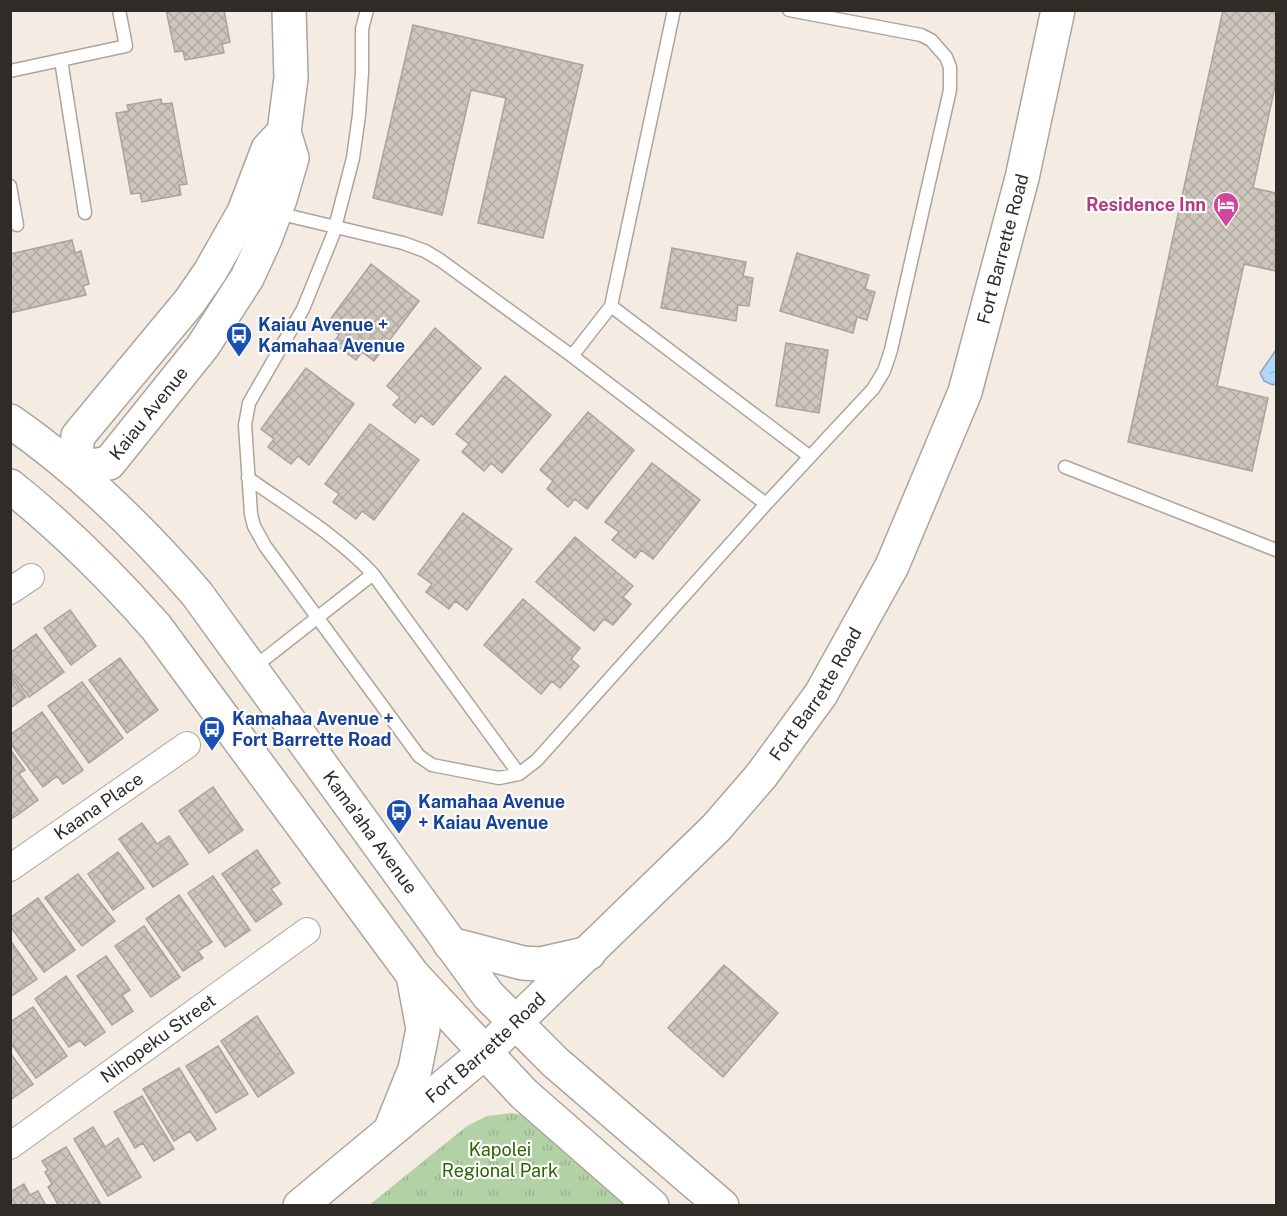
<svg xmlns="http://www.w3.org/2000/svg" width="1287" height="1216" font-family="'Public Sans',sans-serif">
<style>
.park{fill:url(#park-tufts)}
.water{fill:url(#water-ripples);stroke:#8aa4bc;stroke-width:1.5}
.building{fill:url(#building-cross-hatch);stroke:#aba39a;stroke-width:1.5}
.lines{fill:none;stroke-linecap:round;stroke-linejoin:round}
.lane-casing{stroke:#ada59c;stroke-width:15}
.street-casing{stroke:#ada59c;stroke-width:28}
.secondary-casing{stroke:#ada59c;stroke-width:36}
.lane{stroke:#fff;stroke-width:12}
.street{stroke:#fff;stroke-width:26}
.secondary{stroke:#fff;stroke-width:33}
.labels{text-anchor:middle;stroke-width:4.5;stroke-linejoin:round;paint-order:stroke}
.hotel-label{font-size:18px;font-weight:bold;fill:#b23c85;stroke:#fff;text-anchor:end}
.street-label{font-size:18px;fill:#2f2c28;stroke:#fff}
.transit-label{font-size:18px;font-weight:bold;fill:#164399;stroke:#fff;text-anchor:start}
.park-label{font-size:18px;fill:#2a6300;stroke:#fff}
</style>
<defs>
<pattern id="park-tufts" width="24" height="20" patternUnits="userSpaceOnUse" patternTransform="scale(1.5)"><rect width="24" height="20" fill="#b2d2a5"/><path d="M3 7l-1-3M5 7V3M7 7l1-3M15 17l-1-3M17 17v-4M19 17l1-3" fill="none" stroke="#99b48e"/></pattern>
<pattern id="water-ripples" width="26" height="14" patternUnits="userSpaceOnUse" patternTransform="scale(1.5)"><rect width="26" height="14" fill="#b1d8fb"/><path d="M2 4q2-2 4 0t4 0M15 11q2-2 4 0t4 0" fill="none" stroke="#99bad7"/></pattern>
<pattern id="building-cross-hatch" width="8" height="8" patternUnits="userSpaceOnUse" patternTransform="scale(1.5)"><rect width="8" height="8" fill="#cec6bd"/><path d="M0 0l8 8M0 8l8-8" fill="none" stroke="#b1aaa2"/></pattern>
</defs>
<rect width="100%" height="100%" fill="#f4ebe2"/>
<path class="park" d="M 511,1113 L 524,1115 L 634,1206 L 368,1206 L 467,1126 L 487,1116 Z"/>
<path class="water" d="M 1276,350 L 1276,383 L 1273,385 L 1264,381 L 1260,373 Z"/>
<path class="building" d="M 166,10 L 224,10 L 230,42 L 222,44 L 224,53 L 185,60 L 183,51 L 175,52 Z
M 1223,10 L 1276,10 L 1276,82 L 1253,188 L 1276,193 L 1276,271 L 1244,264 L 1217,386 L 1268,398 L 1252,471 L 1128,442 Z
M 413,25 L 583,65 L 543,238 L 478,223 L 506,98 L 471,90 L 442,215 L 373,198 Z
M 161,99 L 162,104 L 172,103 L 187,184 L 179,185 L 181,195 L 142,202 L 140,193 L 131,194 L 116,113 L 129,111 L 127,105 Z
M 72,240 L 75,253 L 81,251 L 89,284 L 83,286 L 86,295 L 10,313 L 10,254 Z
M 672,248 L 746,262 L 743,276 L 753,278 L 749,306 L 738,305 L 736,321 L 661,308 Z
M 797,253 L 869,275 L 865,289 L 875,292 L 867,320 L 857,317 L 853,333 L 780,311 Z
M 371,264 L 419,301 L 374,361 L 362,352 L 356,360 L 333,343 L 339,335 L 326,325 Z
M 435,328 L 481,368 L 433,425 L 421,415 L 415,423 L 393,405 L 400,397 L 387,386 Z
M 786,343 L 828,350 L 819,413 L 776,406 Z
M 306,368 L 354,404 L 309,465 L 298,456 L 291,464 L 268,447 L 274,439 L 261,429 Z
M 505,376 L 551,415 L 502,473 L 491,463 L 484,471 L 462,452 L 469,444 L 456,434 Z
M 588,412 L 634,450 L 587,509 L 575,499 L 568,507 L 547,489 L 553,481 L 540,470 Z
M 370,424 L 419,460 L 374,520 L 362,511 L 356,519 L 333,502 L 339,494 L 325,484 Z
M 652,463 L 700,500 L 653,559 L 641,550 L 635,558 L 612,540 L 619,532 L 605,522 Z
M 463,513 L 512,549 L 467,610 L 455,601 L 449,609 L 426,592 L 432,584 L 418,574 Z
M 575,537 L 633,586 L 623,597 L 631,604 L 613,625 L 604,619 L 594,631 L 536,582 Z
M 523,599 L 580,648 L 571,659 L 579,666 L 560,688 L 552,681 L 541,694 L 484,645 Z
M 70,610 L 96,646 L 71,665 L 44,628 Z
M 36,634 L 64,672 L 29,697 L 10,672 L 10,653 Z
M 120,658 L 158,710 L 127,733 L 89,680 Z
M 10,675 L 26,697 L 10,708 Z
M 82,682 L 123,738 L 89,763 L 48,706 Z
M 42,712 L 83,770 L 63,784 L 57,776 L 43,787 L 10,743 L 10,735 Z
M 10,749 L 25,770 L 19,774 L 38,800 L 13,818 L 10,814 Z
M 213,787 L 243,830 L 209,853 L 179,811 Z
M 142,823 L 157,844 L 169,836 L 188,864 L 153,887 L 119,839 Z
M 257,850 L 280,883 L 271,889 L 282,904 L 256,922 L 222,874 Z
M 118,852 L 144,888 L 113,910 L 88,874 Z
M 78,874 L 115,921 L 82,946 L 45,898 Z
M 213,876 L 250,930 L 225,947 L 188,893 Z
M 179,895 L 212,942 L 198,951 L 203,958 L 183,971 L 146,919 Z
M 38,898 L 75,950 L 44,972 L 10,926 L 10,918 Z
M 144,926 L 180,977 L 151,997 L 115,946 Z
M 10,940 L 37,979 L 10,997 Z
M 106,956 L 130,990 L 122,995 L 133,1011 L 112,1025 L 77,976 Z
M 724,965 L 778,1013 L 723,1077 L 668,1028 Z
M 66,976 L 105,1032 L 85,1046 L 80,1040 L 69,1047 L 35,999 Z
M 33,1007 L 67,1056 L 36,1078 L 10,1042 L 10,1022 Z
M 257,1016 L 294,1073 L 258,1097 L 221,1041 Z
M 218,1046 L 248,1094 L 216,1113 L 186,1066 Z
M 10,1053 L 33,1084 L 10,1100 Z
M 179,1068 L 216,1129 L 197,1141 L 190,1131 L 174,1141 L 143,1089 Z
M 142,1096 L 174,1149 L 154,1161 L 143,1143 L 135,1148 L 114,1112 Z
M 93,1127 L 105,1147 L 118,1138 L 141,1177 L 108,1196 L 74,1139 Z
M 66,1147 L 102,1206 L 59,1206 L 48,1187 L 52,1184 L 45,1172 L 48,1170 L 42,1161 Z
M 24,1184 L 30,1195 L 38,1191 L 46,1206 L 10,1206 L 10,1192 Z"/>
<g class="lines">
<g class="lane-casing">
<path id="lane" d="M 367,10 L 362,29 L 362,72 L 359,115 L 353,158 L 333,235 L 303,309 L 249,403 L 245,425 L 251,514 L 254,526 L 265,546 L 419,756 L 432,765 L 499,778 L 519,774 L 537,760 L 766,504 L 873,389 L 884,371 L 891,350 L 950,90 L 950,67 L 946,57 L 931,40 L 921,35 L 789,10
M 674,10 L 611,306 L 809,456
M 61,60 L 85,213
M 10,71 L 126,46 L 119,10
M 10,186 L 17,225
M 277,213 L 403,243 L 425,251 L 440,260 L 572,356 L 766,504
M 572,356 L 611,306
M 1065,467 L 1276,550
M 248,478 C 289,507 339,537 373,574 L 519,774
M 253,668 L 373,574"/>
</g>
<g class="street-casing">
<g id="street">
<path d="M 10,591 L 31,577"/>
<path id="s1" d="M 10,868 L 187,745"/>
<path id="s2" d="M 10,1146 L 307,931"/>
</g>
</g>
<g class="secondary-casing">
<g id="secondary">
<path id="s3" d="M 10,421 C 81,470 141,529 197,594 L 488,995 L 555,1062 L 722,1206"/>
<path id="s4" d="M 74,469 L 109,463 L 203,346 L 247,278 L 265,239 L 280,199 L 292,158 L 284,132 L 291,78 L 289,10"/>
<path d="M 74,469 L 78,436 L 190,301 L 210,272 L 244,212 L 268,149 L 284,132"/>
<path d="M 10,486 C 64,529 111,576 156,627 L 413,975 L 524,1094 L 652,1206"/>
<path d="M 450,944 L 523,963 L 540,964 L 589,953"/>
<path d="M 392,1126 L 415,1069 L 423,1029 L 413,975"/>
<path id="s5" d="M 300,1206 L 484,1053 L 716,828 L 761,776 L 821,694 L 892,566 L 965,392 L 1022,178 L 1058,10"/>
</g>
</g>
<use href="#lane" class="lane"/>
<use href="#street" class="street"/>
<use href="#secondary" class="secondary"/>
</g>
<defs>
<g id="hotel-pin" transform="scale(1.35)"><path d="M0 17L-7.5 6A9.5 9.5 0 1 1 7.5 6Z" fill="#d1479c" stroke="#fff"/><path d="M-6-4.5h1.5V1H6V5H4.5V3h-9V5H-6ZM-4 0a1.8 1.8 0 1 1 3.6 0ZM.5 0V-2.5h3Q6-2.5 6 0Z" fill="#fff"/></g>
<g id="bus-pin" transform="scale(1.35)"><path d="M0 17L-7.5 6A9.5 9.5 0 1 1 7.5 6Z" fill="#1a4fb4" stroke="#fff"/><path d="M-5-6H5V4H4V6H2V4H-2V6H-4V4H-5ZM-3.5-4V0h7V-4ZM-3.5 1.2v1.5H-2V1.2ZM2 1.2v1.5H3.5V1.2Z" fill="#fff"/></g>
</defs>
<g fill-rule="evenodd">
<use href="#hotel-pin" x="1226" y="205"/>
<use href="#bus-pin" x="239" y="335"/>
<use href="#bus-pin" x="212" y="729"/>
<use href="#bus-pin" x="399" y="812"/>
</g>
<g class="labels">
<g class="hotel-label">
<text x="1206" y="211">Residence Inn</text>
</g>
<g class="street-label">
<text dy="6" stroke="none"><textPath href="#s5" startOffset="1216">Fort Barrette Road</textPath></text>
<text dy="6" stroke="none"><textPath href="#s4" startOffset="99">Kaiau Avenue</textPath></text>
<text dy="6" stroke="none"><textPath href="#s5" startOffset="730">Fort Barrette Road</textPath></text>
<text dy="6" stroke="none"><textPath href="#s1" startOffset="108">Kaana Place</textPath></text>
<text dy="6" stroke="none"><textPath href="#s3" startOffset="550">Kama'aha Avenue</textPath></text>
<text dy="6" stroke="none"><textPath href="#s2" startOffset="183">Nihopeku Street</textPath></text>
<text dy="6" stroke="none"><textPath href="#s5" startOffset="244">Fort Barrette Road</textPath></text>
</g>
<g class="transit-label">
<text x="258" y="331">Kaiau Avenue +<tspan x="258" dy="21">Kamahaa Avenue</tspan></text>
<text x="232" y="725">Kamahaa Avenue +<tspan x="232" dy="21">Fort Barrette Road</tspan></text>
<text x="418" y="808">Kamahaa Avenue<tspan x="418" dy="21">+ Kaiau Avenue</tspan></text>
</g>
<g class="park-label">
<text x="500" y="1156">Kapolei<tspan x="500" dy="21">Regional Park</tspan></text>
</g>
</g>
<rect width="1287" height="1216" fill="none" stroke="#2f2c28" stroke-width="24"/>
</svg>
